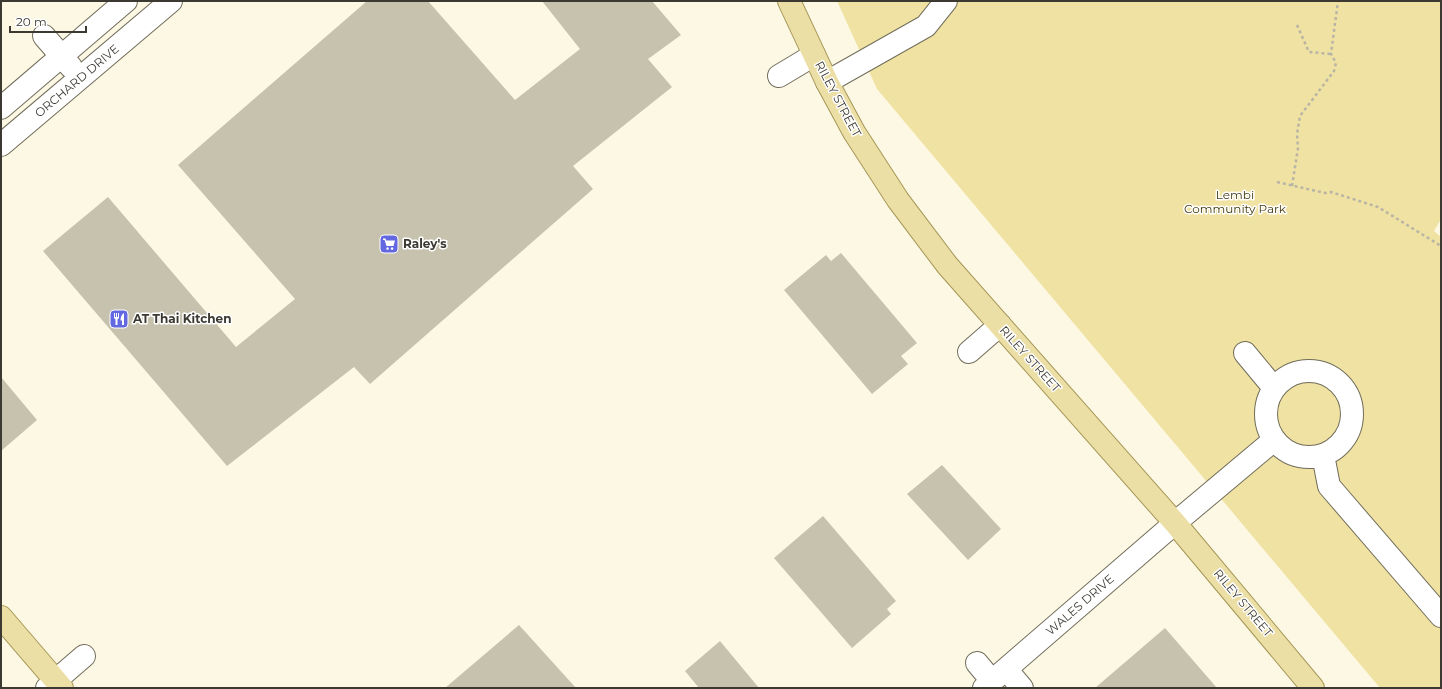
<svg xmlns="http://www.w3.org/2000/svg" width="1442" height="689" font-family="Montserrat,sans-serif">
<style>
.green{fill:#f0e2a2}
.building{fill:#c6c2ae}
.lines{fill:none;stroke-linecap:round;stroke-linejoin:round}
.minor-casing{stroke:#716d5b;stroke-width:24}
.major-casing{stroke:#a69757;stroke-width:24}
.path{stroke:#b9b5a6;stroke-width:2.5;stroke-dasharray:3 3;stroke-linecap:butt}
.minor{stroke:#fff;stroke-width:22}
.major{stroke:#ecdfa6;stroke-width:22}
.labels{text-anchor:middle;stroke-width:3;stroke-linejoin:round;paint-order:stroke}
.street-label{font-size:12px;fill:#3b3931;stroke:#fff}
.park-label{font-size:12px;fill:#433a10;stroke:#fff}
.poi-label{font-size:12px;font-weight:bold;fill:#3b3931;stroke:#fff;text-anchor:start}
</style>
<rect width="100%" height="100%" fill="#fdf8e4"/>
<path class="green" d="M 837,1 L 1441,1 L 1441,219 L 1434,231 L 1441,237 L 1441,688 L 1380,688 L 877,89 Z"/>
<path class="building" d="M 367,1 L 428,1 L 515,100 L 580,49 L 542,1 L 652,1 L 681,35 L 648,59 L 672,87 L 573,166 L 593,189 L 370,384 L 354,367 L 227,466 L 43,251 L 108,197 L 236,347 L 295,299 L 178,165 Z
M 841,253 L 917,343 L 901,356 L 908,364 L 872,394 L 784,290 L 826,255 L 831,261 Z
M 1,377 L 37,420 L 1,451 Z
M 942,465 L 1001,529 L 968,560 L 907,494 Z
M 823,516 L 896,601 L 887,609 L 891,614 L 852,648 L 774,558 Z
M 519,625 L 576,688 L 445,688 Z
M 1165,628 L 1217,688 L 1095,688 Z
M 720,641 L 759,688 L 699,688 L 685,671 Z"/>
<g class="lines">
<g class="minor-casing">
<path id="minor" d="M 44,36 L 71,67
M 779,76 L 814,55
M 827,82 L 926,26 L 946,1
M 1,108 L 126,1
M 1,145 L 171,1
M 969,352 L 1000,325
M 1245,353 L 1274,388
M1266 414a43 43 0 1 1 86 0a43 43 0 1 1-86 0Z
M 1323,455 L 1329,486 L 1441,616
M 977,663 L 992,681
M 1006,669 L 1022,688
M 47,688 L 84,656
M 984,688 L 1175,523 L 1274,440"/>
</g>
<g class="major-casing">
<path id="major" d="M 789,1 L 827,82 L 854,132 L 898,200 L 947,265 L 1175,523 L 1313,688
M 1,617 L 62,688"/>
</g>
<path class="path" d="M 1297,25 L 1309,52 L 1331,54
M 1277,182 L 1325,193 L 1331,192 L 1378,207 L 1441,246
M 1292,186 L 1298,148 L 1297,134 L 1300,116 L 1334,71 L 1336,63 L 1331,54 L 1338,1"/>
<use href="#minor" class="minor"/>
<use href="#major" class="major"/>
</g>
<defs>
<g id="supermarket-square" transform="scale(1)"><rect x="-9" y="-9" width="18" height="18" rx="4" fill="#6368e1" stroke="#fff"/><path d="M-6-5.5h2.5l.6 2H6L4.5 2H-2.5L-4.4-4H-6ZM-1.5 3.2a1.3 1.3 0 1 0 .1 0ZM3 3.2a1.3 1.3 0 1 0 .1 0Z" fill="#fff"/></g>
<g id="restaurant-square" transform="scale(1)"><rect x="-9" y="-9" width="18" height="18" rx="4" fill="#6368e1" stroke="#fff"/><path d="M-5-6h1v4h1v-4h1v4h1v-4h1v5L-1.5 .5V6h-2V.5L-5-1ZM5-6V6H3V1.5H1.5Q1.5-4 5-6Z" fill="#fff"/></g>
</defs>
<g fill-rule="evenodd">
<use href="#supermarket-square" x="389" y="244"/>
<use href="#restaurant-square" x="119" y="319"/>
</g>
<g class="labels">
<g class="street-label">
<text transform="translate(77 81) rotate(-40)" y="4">ORCHARD DRIVE</text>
<text transform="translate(838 99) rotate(62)" y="4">RILEY STREET</text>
<text transform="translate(1030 359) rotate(48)" y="4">RILEY STREET</text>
<text transform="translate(1243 603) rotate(50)" y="4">RILEY STREET</text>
<text transform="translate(1080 605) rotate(-41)" y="4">WALES DRIVE</text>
</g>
<g class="park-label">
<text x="1235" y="199">Lembi<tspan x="1235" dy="14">Community Park</tspan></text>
</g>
<g class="poi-label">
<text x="403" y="248">Raley's</text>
<text x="133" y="323">AT Thai Kitchen</text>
</g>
</g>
<rect width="1442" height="689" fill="none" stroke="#3b3931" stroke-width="4"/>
<path d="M10 26v6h76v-6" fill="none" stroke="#3b3931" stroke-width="2"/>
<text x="16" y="26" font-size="12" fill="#3b3931" stroke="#ffffff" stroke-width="3" paint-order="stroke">20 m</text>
</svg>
